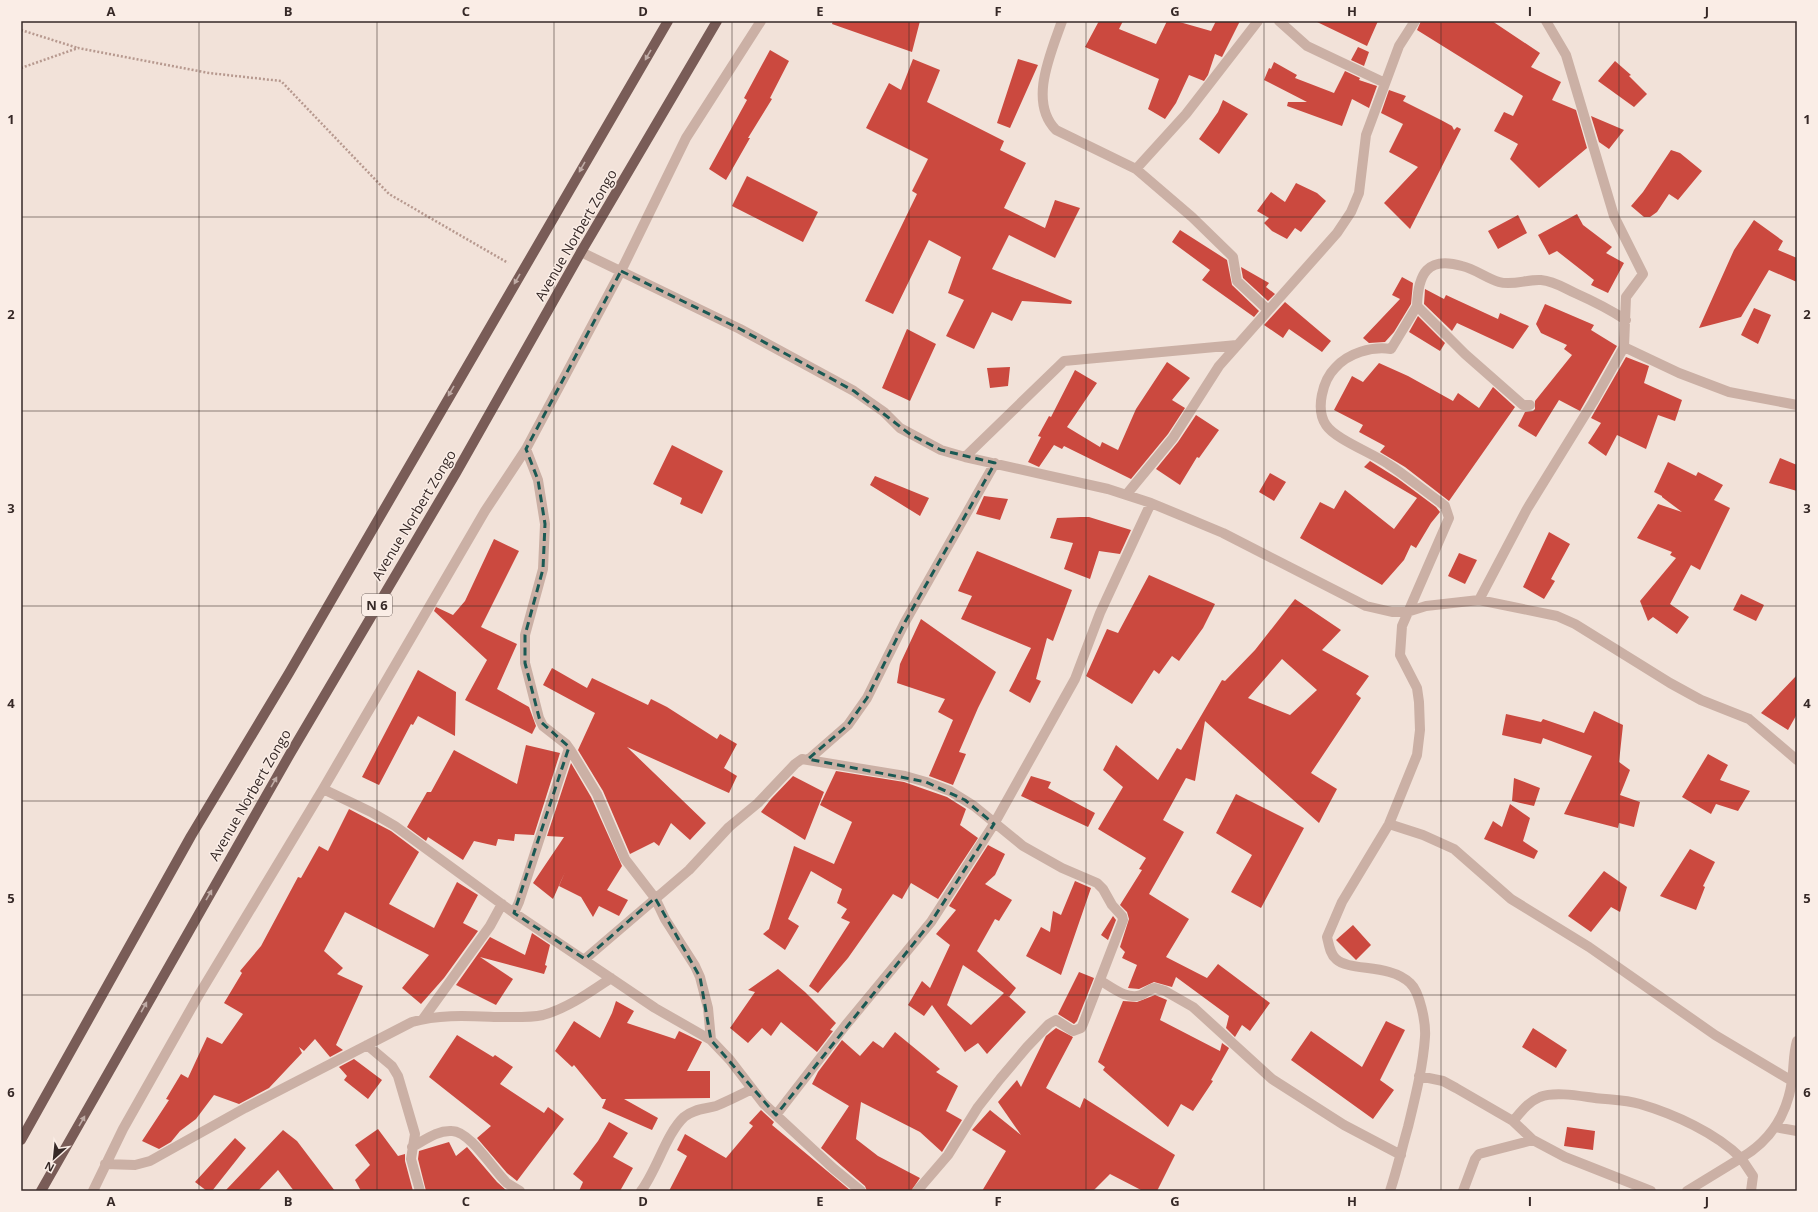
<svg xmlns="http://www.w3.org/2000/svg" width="1818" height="1212" font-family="'Open Sans',sans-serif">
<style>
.building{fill:#cb493f;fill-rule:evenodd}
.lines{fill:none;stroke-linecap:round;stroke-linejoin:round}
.path{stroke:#b7998f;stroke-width:2.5;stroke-dasharray:2 2;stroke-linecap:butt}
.minor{stroke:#cbb0a5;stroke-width:10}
.major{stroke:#795c57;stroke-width:10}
.oneway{fill:#c0aca6}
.marked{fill:none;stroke:#1a5953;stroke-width:3;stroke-dasharray:8 5;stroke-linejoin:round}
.grid{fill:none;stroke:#362927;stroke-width:1;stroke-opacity:0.55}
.labels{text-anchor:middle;stroke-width:3;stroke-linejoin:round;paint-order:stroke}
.shield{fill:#faede6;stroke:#716460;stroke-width:1}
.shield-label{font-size:13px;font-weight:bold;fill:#362927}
.street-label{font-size:14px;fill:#362927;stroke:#faede6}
.neatline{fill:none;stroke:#362927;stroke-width:1.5}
.grid-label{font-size:13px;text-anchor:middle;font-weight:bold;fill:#362927}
</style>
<rect width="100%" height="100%" fill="#f2e2d9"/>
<path class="building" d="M 833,21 L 920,21 L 912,52 L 832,24 Z
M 1099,21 L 1123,21 L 1119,29 L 1156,44 L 1167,21 L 1176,21 L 1211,31 L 1216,21 L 1240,21 L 1222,57 L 1215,54 L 1208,75 L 1204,81 L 1189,75 L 1176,103 L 1165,119 L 1148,109 L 1159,79 L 1085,47 Z
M 1315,21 L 1378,21 L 1367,46 Z
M 1421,21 L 1492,21 L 1540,53 L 1531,67 L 1561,82 L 1552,100 L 1576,110 L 1587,148 L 1539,188 L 1510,159 L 1518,144 L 1494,131 L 1504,112 L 1513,116 L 1523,96 L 1417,30 Z
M 1358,47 L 1369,52 L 1364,66 L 1351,60 Z
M 770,50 L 789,61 L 770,98 L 772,99 L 748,138 L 750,138 L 726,180 L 709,169 L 747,100 L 744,98 Z
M 913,59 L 940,70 L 927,102 L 1004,141 L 1000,150 L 1026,163 L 1004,208 L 1045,228 L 1055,200 L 1080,208 L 1055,258 L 1009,235 L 992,269 L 1072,301 L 1071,304 L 1022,301 L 1012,321 L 992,312 L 974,349 L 946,336 L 964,300 L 948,293 L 961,257 L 929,240 L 893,314 L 865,301 L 917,194 L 912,191 L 928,159 L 866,128 L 889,83 L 901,90 Z
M 1018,59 L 1038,65 L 1010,128 L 997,123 Z
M 1615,61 L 1631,75 L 1629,76 L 1647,94 L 1634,107 L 1598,81 Z
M 1274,62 L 1297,75 L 1295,78 L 1334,93 L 1345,71 L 1360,78 L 1359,80 L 1377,86 L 1369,108 L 1352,99 L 1342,126 L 1287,106 L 1288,102 L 1307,102 L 1264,80 L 1269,68 L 1271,69 Z
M 1389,90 L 1406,96 L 1403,101 L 1441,120 L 1452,126 L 1454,130 L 1457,127 L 1461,129 L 1410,229 L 1384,203 L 1418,167 L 1389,152 L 1403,124 L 1381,113 Z
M 1223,100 L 1248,114 L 1219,154 L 1199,139 L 1218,112 Z
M 1591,116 L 1624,130 L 1609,149 L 1599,142 Z
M 1671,150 L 1680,153 L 1702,171 L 1678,200 L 1669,194 L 1657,212 L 1650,217 L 1644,217 L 1631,206 L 1643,192 Z
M 747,176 L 818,212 L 803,242 L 732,206 Z
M 1296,183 L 1317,193 L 1326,201 L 1301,232 L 1295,228 L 1287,239 L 1272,231 L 1264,223 L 1269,218 L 1257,211 L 1271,192 L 1285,202 Z
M 1577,214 L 1583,225 L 1612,247 L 1606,253 L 1624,263 L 1608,293 L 1591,285 L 1594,280 L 1557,251 L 1549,255 L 1538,235 Z
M 1518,215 L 1527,233 L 1498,249 L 1488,231 Z
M 1754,220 L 1783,241 L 1778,250 L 1797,258 L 1797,282 L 1769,270 L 1741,317 L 1699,328 L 1734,250 Z
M 1180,230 L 1227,260 L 1232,285 L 1259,311 L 1254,317 L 1202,280 L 1210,270 L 1172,242 Z
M 1241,267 L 1269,283 L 1266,287 L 1275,294 L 1268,301 L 1243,278 Z
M 1402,277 L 1413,283 L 1411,304 L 1394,332 L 1385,342 L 1369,343 L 1363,338 L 1400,299 L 1392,295 Z
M 1425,289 L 1444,299 L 1446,295 L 1498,319 L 1500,313 L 1529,326 L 1513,349 L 1457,323 L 1452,331 L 1424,304 Z
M 1285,302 L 1331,341 L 1322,352 L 1289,329 L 1283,338 L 1264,325 Z
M 1545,304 L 1594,325 L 1591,330 L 1617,346 L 1580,411 L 1559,400 L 1536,437 L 1518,426 L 1525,412 L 1533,411 L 1535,409 L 1535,401 L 1572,355 L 1564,349 L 1567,345 L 1541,333 L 1536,324 Z
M 1754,308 L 1771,315 L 1758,344 L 1741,335 Z
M 1418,316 L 1445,343 L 1440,351 L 1409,332 Z
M 907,329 L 936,344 L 910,401 L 882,388 Z
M 1626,357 L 1649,366 L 1644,383 L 1682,400 L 1675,421 L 1658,415 L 1646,449 L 1617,435 L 1606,456 L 1588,443 L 1601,423 L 1591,418 Z
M 1167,362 L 1190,378 L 1172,400 L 1185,408 L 1168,434 L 1131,479 L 1064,446 L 1062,449 L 1054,445 L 1039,467 L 1028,462 L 1041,437 L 1038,436 L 1049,416 L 1051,417 L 1075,370 L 1097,383 L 1067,427 L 1100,447 L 1102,442 L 1118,450 L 1136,409 Z
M 1379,363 L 1408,376 L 1453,401 L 1458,393 L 1479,408 L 1493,387 L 1515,407 L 1449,501 L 1405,467 L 1380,452 L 1385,446 L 1359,432 L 1363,425 L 1334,410 L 1352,376 L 1363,382 Z
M 1010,367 L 1008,386 L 990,388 L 987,368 Z
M 1196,415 L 1219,430 L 1199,458 L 1197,457 L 1180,485 L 1156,469 L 1178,442 Z
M 672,445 L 723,471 L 702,514 L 680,504 L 682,498 L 653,484 Z
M 1780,458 L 1797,465 L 1797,491 L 1769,483 Z
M 1370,461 L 1397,478 L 1436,507 L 1440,512 L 1431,523 L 1416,548 L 1411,545 L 1404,560 L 1382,585 L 1300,538 L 1320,502 L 1334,509 L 1345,490 L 1394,529 L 1417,498 L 1364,467 Z
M 1668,462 L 1696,476 L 1698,472 L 1723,485 L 1714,500 L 1730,508 L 1700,570 L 1691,565 L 1670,604 L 1689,617 L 1677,634 L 1653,617 L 1648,621 L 1640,601 L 1676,558 L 1670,555 L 1672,552 L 1637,538 L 1658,504 L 1682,512 L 1662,497 L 1662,496 L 1654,492 Z
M 1270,473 L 1286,482 L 1274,501 L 1259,492 Z
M 875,476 L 929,498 L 920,516 L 870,485 Z
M 984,496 L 1008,499 L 1000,520 L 976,514 Z
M 1080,517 L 1089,517 L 1131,530 L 1120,554 L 1099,551 L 1090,579 L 1064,569 L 1073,543 L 1050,538 L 1057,518 Z
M 1549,532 L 1570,544 L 1551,579 L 1555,581 L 1544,599 L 1523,587 Z
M 494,539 L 519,551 L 481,627 L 517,644 L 497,689 L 529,707 L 536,726 L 532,734 L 465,700 L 487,660 L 434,611 L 436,607 L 453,615 L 465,601 Z
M 977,551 L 1072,590 L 1053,641 L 1047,638 L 1036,679 L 1041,681 L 1030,703 L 1009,691 L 1031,648 L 961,619 L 972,596 L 958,591 Z
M 1459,553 L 1477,560 L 1465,584 L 1448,576 Z
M 1149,575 L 1215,604 L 1203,628 L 1179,661 L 1172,656 L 1159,674 L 1154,670 L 1132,704 L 1086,676 L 1107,629 L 1118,633 Z
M 1741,594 L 1764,605 L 1756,621 L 1733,610 Z
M 1295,599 L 1341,630 L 1322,650 L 1369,676 L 1356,694 L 1361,698 L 1311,773 L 1337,789 L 1319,823 L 1205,721 L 1195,781 L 1186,778 L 1163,820 L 1184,832 L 1149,894 L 1189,919 L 1166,957 L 1207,978 L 1218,964 L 1270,1003 L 1250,1031 L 1242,1025 L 1235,1037 L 1226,1028 L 1229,1016 L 1176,977 L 1172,987 L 1154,982 L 1139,989 L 1128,988 L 1137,965 L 1122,958 L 1125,952 L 1120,947 L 1129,919 L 1127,912 L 1120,905 L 1142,870 L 1139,869 L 1146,858 L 1098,829 L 1123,787 L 1103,770 L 1116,745 L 1158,780 L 1177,748 L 1181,750 L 1222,680 L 1225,681 L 1255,650 ZM 1282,659 L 1317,690 L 1290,715 L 1248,698 Z
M 921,619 L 996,672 L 978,708 L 959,752 L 966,754 L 953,785 L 929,776 L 953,720 L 938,712 L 945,699 L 897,683 L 900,664 Z
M 552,668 L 587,688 L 592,678 L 648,705 L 651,699 L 667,707 L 717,739 L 720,734 L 737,744 L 724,768 L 737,776 L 729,793 L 627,747 L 706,823 L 690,840 L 671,823 L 659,846 L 654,842 L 630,854 L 603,791 L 578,750 L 595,713 L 543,685 Z
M 418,670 L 456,692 L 455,736 L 418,716 L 413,725 L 411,724 L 379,785 L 362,777 Z
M 1797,675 L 1797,714 L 1788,730 L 1761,713 Z
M 1594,711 L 1623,725 L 1619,762 L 1630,770 L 1620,795 L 1640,802 L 1634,827 L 1619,823 L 1618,828 L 1564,814 L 1592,756 L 1543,738 L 1541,744 L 1502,735 L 1506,714 L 1541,722 L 1543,719 L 1584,733 Z
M 526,745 L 560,753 L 534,835 L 515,834 L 514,841 L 498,839 L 496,846 L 474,841 L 463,860 L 428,837 L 426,841 L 407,827 L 427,792 L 431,792 L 454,750 L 517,784 Z
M 1708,754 L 1728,765 L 1720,780 L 1750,791 L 1738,811 L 1716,804 L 1711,814 L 1682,797 Z
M 571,763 L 591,797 L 622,866 L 607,890 L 628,900 L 619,916 L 599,906 L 593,917 L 581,897 L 559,886 L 565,872 L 553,899 L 533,883 L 564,837 L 547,836 Z
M 836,771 L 904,782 L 947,797 L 966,809 L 960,825 L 978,838 L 938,899 L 911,883 L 902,899 L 893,894 L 848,958 L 818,993 L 809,986 L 850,922 L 841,918 L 847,909 L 837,903 L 842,889 L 811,871 L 788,919 L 799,926 L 785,950 L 763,934 L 769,929 L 794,846 L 834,864 L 852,822 L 820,805 Z
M 793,776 L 824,792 L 805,840 L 761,812 L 771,799 Z
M 1031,776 L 1051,782 L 1048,788 L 1095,813 L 1088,827 L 1021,796 Z
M 1514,778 L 1540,788 L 1534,806 L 1512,801 Z
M 1236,794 L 1304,828 L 1261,908 L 1231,892 L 1252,855 L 1216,833 Z
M 1510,804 L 1530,818 L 1523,841 L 1538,851 L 1534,859 L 1484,839 L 1493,821 L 1502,827 Z
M 349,809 L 391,831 L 419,852 L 389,904 L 434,928 L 457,882 L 478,895 L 463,923 L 478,931 L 444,978 L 421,1004 L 402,988 L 429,955 L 345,912 L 324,951 L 343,968 L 337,974 L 363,986 L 336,1045 L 343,1050 L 330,1057 L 315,1039 L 304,1051 L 299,1047 L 302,1053 L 269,1088 L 239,1104 L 214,1095 L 196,1119 L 180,1131 L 171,1142 L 159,1149 L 142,1141 L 169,1100 L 166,1099 L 181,1074 L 188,1078 L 207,1037 L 222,1044 L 243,1014 L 224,1003 L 242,973 L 240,971 L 261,946 L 298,877 L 301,878 L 319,846 L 328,851 Z
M 988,845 L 1005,854 L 995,875 L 985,884 L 1012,900 L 999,921 L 995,919 L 977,951 L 1016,988 L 1009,997 L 1007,995 L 1026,1012 L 987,1054 L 978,1043 L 965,1052 L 932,1005 L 924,1016 L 908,1005 L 922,981 L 930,988 L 950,945 L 936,934 L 956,910 L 949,906 ZM 963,965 L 1004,993 L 971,1025 L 947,1005 Z
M 1690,849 L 1715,862 L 1703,886 L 1705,887 L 1696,910 L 1660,896 Z
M 1604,871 L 1627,887 L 1620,912 L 1611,907 L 1591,932 L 1568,916 Z
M 1075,881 L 1091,888 L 1061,975 L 1026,956 L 1041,927 L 1050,932 L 1053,911 L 1061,915 Z
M 1113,916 L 1116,920 L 1108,940 L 1101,935 Z
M 1353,925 L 1371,945 L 1356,960 L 1336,940 Z
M 532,933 L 550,945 L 545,965 L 547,966 L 544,974 L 480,957 L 513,979 L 496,1005 L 456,985 L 490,937 L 525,955 Z
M 778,969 L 805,992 L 836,1023 L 830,1030 L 833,1031 L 817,1052 L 781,1022 L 771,1036 L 762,1028 L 748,1043 L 730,1028 L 755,992 L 748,990 Z
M 1079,972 L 1094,978 L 1077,1021 L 1074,1024 L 1058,1014 Z
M 1155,995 L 1167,1000 L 1160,1020 L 1220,1051 L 1222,1043 L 1229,1048 L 1211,1080 L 1213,1081 L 1193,1111 L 1181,1104 L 1168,1127 L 1103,1070 L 1105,1067 L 1098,1062 L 1123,1001 L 1137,1002 Z
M 616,1001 L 634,1011 L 627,1023 L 675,1039 L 679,1031 L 702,1042 L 687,1071 L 710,1071 L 710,1098 L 624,1099 L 658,1118 L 652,1130 L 602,1108 L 606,1099 L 602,1099 L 574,1065 L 572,1067 L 555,1051 L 574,1021 L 600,1038 L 612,1013 Z
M 1386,1021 L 1405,1030 L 1380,1080 L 1394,1090 L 1373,1119 L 1291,1060 L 1311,1031 L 1362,1067 Z
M 1056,1028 L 1073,1037 L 1046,1088 L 1080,1108 L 1084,1098 L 1175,1155 L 1157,1191 L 1143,1191 L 1110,1174 L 1093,1191 L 982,1191 L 1006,1151 L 972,1130 L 990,1110 L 1021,1135 L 998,1102 L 1017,1080 L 1021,1087 L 1046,1036 Z
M 1533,1028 L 1567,1050 L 1556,1068 L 1522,1047 Z
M 895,1032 L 940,1069 L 936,1072 L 958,1086 L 946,1111 L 962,1120 L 942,1152 L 920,1132 L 861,1102 L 856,1139 L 878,1156 L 920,1178 L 911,1191 L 867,1191 L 865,1186 L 821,1148 L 849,1106 L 812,1084 L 818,1072 L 842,1040 L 860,1056 L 873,1041 L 883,1048 Z
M 457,1035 L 493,1057 L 495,1055 L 513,1067 L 500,1084 L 544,1113 L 548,1107 L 564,1119 L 517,1181 L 507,1173 L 477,1138 L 491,1126 L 429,1077 Z
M 354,1059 L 382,1080 L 368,1099 L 344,1080 L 347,1076 L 339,1067 Z
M 761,1110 L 774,1122 L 772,1125 L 851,1191 L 669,1191 L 687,1156 L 677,1150 L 685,1134 L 726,1158 L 753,1126 L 749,1123 Z
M 609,1122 L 628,1133 L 613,1157 L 633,1168 L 620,1191 L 579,1191 L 583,1182 L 573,1174 L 598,1141 Z
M 1567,1127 L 1595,1131 L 1593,1150 L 1564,1146 Z
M 378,1129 L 398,1156 L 405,1154 L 405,1161 L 413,1191 L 361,1191 L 355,1180 L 370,1165 L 355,1145 Z
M 283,1130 L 297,1141 L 335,1191 L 294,1191 L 278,1170 L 258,1191 L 225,1191 Z
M 235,1138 L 246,1148 L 212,1191 L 207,1191 L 195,1182 Z
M 449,1142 L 456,1156 L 467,1147 L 497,1182 L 507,1191 L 426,1191 L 418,1159 L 419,1151 Z"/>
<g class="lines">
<path class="path" d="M 21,30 L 78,48
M 21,68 L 78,48 L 209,73 L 281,81 L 389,194 L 508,263"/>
<path class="minor" d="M 1062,21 C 1051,53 1028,102 1056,130 L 1136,169
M 1258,21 L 1186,114 L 1136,169 L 1192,217 L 1229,253 L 1233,257 L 1237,281 L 1268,310
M 1279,21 L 1307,46 L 1385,83
M 581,252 L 740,329 L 854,391 L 884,412 L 900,428 L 941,450 L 965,457 L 1108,489 L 1151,503 L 1223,533 L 1366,606 L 1392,612 L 1407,612 L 1426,606 L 1479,600 L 1557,616 L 1575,624 L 1670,683 L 1701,700 L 1749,719 L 1797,760
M 1624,347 L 1679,373 L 1729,392 L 1797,405
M 1530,405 L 1523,405 L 1465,354 L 1417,306 C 1418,274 1427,256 1462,266 C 1475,269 1486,278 1499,282 C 1513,286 1527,279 1541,280 C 1554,281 1564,288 1575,293 C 1593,301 1609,309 1626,320
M 526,449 L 538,480 L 545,524 L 543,569 L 525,635 L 525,663 L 539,718 L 543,726 L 566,744 L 571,751 L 597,794 L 625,859 L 655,898 L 665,919 L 695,966 L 700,977 L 708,1008 L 711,1040
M 965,457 L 1064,361 L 1237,345
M 1126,495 L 1173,438 L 1219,366 L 1337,233 L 1351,212 L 1359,193 L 1366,135 L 1399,46 L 1415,21
M 1479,600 L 1527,509 L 1593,402 L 1624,347 L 1626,297 L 1643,274 L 1614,216 L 1566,55 L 1546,21
M 809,759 L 848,725 L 867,698 L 905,622 L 995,463
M 323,789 L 371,812 L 395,826 L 514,913 L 655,1008 L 711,1040 L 730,1060 L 763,1103 L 834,1169 L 861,1191
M 1389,824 L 1423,835 L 1454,849 L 1511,899 L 1589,947 L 1715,1035 L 1792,1081
M 514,913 L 519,902 L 569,748
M 585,959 L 689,870 L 729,827 L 758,803 L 795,764 L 802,759 L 905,776 L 926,782 L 950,791 L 974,806 L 1023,846 L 1062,868 L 1097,883 L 1103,889 L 1112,905 L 1122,916 L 1123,920 L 1083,1024 L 1081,1028 L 1073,1031 L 1056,1020 L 1049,1024 L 1027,1047 L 1000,1079 L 978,1107 L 948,1155 L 917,1191
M 1101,981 C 1113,988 1127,1000 1141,995 C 1146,993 1149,989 1155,988 L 1165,991 L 1193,1007 L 1272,1079 L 1344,1125 L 1401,1155
M 423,1019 L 490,926 L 502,904
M 367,1045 L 392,1066 L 398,1076 L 415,1134 L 411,1159 L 420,1191
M 1419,1076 L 1443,1081 L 1456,1088 L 1513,1121 L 1533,1140 L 1565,1157 L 1651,1191
M 776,1115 L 845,1026 L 931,922 L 994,824 L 1075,679 L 1100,613 L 1151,503
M 1513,1121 C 1521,1112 1528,1102 1540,1097 C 1553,1092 1574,1095 1588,1097 C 1605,1100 1623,1099 1640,1104 C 1674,1114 1716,1133 1741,1158 L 1687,1191
M 1775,1127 L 1797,1131
M 412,1147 C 425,1140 437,1130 452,1131 C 470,1131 494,1171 507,1183 C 511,1186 516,1188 520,1191
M 105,1164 L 135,1165 L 150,1161 L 245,1108 L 412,1022 C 440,1014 469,1016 497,1017 C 512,1017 529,1018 543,1015 C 568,1008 590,992 611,978
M 93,1191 L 123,1129 L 197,998 L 323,789 L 485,511 L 526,449 L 621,271 L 686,138 L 761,21
M 641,1191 C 657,1170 666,1134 684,1117 C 693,1109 705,1109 716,1106 C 728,1101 740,1095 752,1089
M 1390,1191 C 1397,1170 1402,1148 1408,1127 C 1415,1098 1423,1067 1425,1037 C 1426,1023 1420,992 1410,983 C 1389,963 1350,972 1336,959 C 1330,954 1329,945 1327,937 L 1342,902 L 1389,824 L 1417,755 L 1420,730 L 1419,702 L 1417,688 L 1400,655 L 1402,626 L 1449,518 L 1445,506 L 1440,502 C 1422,489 1405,475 1388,464 C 1372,453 1335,439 1326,425 C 1315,409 1323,380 1335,368 C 1348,353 1372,346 1391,349 L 1417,306
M 1463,1191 L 1475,1159 L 1479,1154 L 1533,1140
M 1751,1191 L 1753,1176 L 1741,1158 C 1770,1141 1787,1115 1792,1081 C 1794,1067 1793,1054 1797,1041"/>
<path class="major" d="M 21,1140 L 191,836 L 289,673 L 668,21
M 41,1191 L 290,754 L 456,473 L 581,252 L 717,21"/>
</g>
<defs><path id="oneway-solid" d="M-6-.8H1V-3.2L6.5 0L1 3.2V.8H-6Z"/></defs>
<g class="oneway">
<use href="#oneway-solid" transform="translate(648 55) rotate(120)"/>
<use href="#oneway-solid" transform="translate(582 167) rotate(120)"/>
<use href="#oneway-solid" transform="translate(517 279) rotate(120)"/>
<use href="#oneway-solid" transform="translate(451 391) rotate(120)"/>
<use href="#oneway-solid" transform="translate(274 782) rotate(-60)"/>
<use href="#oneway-solid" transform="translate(209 895) rotate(-60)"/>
<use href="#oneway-solid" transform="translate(144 1007) rotate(-61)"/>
<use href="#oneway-solid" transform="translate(82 1121) rotate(-60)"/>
</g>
<path class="marked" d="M 621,271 L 740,329 L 854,391 L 911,435 L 941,450 L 995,463 L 905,622 L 867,698 L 848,725 L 808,759 L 926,782 L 965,800 L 994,824 L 931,922 L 776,1115 L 711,1040 L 700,977 L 655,898 L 585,959 L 514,913 L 569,747 L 540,721 L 525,663 L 525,635 L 543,569 L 545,524 L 538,480 L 526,449 Z"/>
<path class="grid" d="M 199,21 L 199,1191M 377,21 L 377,1191M 554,21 L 554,1191M 732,21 L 732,1191M 909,21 L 909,1191M 1086,21 L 1086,1191M 1264,21 L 1264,1191M 1441,21 L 1441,1191M 1619,21 L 1619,1191M 21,217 L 1797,217M 21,411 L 1797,411M 21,606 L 1797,606M 21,801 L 1797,801M 21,995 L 1797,995"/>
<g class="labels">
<rect class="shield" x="362" y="594" width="30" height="22" rx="3"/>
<g class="shield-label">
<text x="377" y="610">N 6</text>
</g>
<g class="street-label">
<text transform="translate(576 235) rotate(-60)" y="5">Avenue Norbert Zongo</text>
<text transform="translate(414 515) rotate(-59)" y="5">Avenue Norbert Zongo</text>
<text transform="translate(250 795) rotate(-60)" y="5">Avenue Norbert Zongo</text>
</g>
</g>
<rect width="1818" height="1212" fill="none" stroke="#faede6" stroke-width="44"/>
<g transform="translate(54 1158) rotate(207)" stroke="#faede6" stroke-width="3" paint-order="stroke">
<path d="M0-3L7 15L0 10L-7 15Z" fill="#362927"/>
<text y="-6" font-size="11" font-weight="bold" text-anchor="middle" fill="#362927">N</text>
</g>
<rect x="22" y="22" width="1774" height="1168" class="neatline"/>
<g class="grid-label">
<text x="111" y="16">A</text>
<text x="288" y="16">B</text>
<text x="466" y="16">C</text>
<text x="643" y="16">D</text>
<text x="820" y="16">E</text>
<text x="998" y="16">F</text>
<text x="1175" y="16">G</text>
<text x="1352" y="16">H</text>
<text x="1530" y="16">I</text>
<text x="1707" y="16">J</text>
<text x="11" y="124">1</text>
<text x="1807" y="124">1</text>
<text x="11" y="319">2</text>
<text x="1807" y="319">2</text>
<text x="11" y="513">3</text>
<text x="1807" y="513">3</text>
<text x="11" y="708">4</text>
<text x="1807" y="708">4</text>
<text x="11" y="903">5</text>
<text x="1807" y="903">5</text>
<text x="11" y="1097">6</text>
<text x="1807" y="1097">6</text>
<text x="111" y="1206">A</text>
<text x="288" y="1206">B</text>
<text x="466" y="1206">C</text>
<text x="643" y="1206">D</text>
<text x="820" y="1206">E</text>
<text x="998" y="1206">F</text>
<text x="1175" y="1206">G</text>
<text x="1352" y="1206">H</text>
<text x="1530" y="1206">I</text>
<text x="1707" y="1206">J</text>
</g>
</svg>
